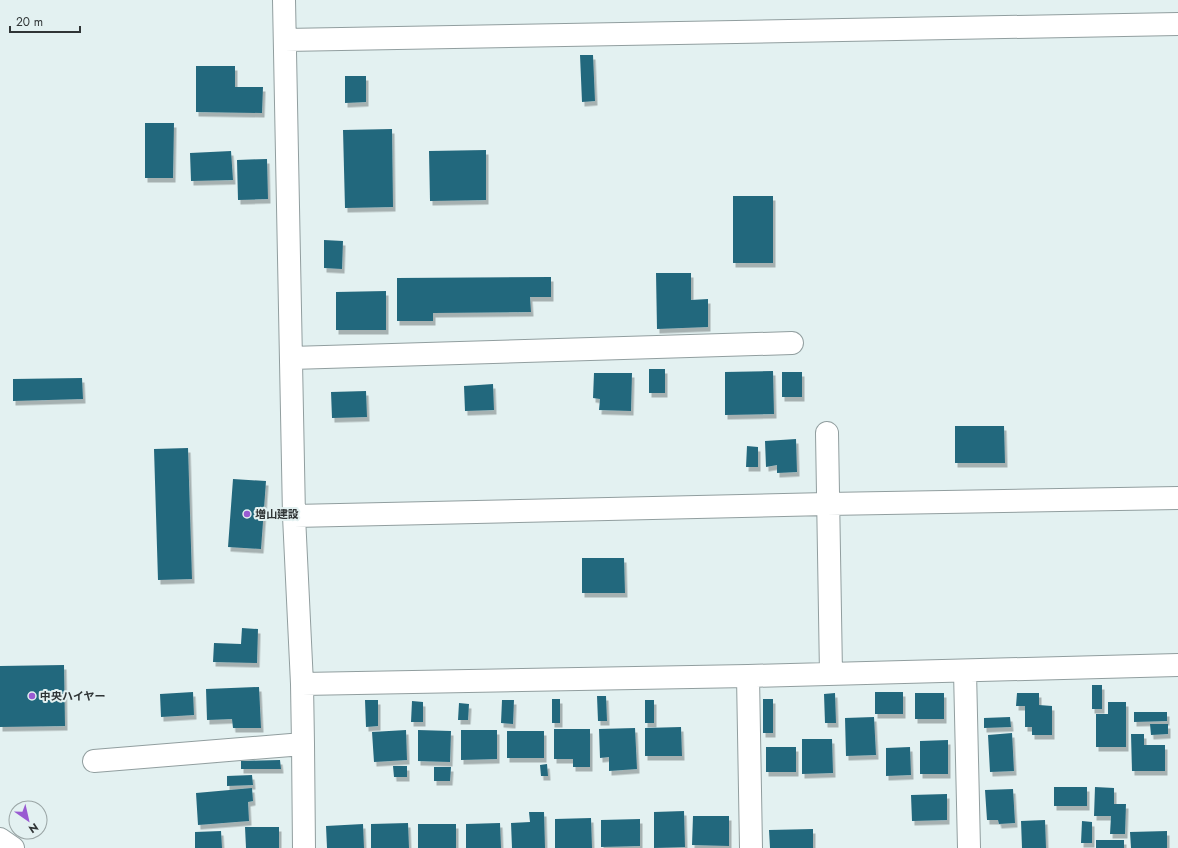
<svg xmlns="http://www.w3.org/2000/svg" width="1178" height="848" font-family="Jost,'Noto Sans JP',sans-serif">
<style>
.building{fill:#24687d;filter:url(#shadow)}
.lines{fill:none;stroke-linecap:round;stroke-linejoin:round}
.minor-casing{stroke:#919e9f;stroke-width:24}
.highway-casing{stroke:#919e9f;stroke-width:24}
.minor{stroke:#fff;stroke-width:22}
.highway{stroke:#fff;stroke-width:22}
.poi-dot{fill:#995bd2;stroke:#e3f1f1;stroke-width:1.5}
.labels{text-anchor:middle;stroke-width:4;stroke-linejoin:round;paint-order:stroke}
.poi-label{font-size:11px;font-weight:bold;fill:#303536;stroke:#e3f1f1;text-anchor:start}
</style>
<defs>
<filter id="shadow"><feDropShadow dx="2.5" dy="4.5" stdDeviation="0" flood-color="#0004"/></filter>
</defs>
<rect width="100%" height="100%" fill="#e3f1f1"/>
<path class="building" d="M 580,55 L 593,55 L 595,101 L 582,102 Z
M 196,66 L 235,66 L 235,87 L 263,87 L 262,113 L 196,112 Z
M 345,76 L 366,76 L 366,102 L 345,103 Z
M 145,123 L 174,123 L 173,178 L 145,178 Z
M 392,129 L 393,207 L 345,208 L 343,130 Z
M 486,150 L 486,200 L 430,201 L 429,151 Z
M 231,151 L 233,180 L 191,181 L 190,153 Z
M 267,159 L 268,199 L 238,200 L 237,160 Z
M 733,196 L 773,196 L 773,263 L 733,263 Z
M 324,240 L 343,241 L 342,269 L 324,268 Z
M 656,273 L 691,273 L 691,300 L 708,299 L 708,327 L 657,329 Z
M 551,277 L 551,297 L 530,297 L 531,312 L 433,313 L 433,321 L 397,321 L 397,278 Z
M 386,291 L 386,330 L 336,330 L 336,292 Z
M 649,369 L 665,369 L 665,393 L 649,393 Z
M 773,371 L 774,414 L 725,415 L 725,372 Z
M 782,372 L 802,372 L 802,397 L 782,397 Z
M 594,373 L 632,373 L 631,411 L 599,410 L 600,399 L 593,398 Z
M 82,378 L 83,399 L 13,401 L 13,379 Z
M 493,384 L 494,410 L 465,411 L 464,386 Z
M 366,391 L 367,417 L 332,418 L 331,392 Z
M 955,426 L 1004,426 L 1005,463 L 955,463 Z
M 796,439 L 797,472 L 777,473 L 777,465 L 766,467 L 765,441 Z
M 747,446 L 758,447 L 758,467 L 746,467 Z
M 188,448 L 192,579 L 158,580 L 154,449 Z
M 233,479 L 266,481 L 261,549 L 228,547 Z
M 582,558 L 624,558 L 625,593 L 582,593 Z
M 242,628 L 258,629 L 257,663 L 213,662 L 214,643 L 241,644 Z
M 64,665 L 65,726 L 0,727 L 0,666 Z
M 1092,685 L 1102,685 L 1102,709 L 1092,709 Z
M 259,687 L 261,728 L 233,728 L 232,719 L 207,720 L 206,689 Z
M 193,692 L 194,715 L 161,717 L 160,694 Z
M 875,692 L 903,692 L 903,714 L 875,714 Z
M 835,693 L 836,723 L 825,723 L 824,694 Z
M 915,693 L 944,693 L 944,719 L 915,719 Z
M 1017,693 L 1039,693 L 1039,705 L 1052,706 L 1052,735 L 1032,735 L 1032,727 L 1025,727 L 1025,706 L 1016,706 Z
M 597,696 L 606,696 L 607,721 L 598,721 Z
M 552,699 L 560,699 L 560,723 L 552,723 Z
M 763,699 L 773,699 L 773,733 L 763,733 Z
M 365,700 L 378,700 L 378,726 L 366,727 Z
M 502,700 L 514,700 L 513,724 L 501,723 Z
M 645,700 L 654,700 L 654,723 L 645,723 Z
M 412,701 L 423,702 L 423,722 L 411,722 Z
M 1108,702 L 1126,702 L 1126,747 L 1096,747 L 1096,714 L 1108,714 Z
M 459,703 L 469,704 L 468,720 L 458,720 Z
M 1134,712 L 1167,712 L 1167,721 L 1134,722 Z
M 874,717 L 876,755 L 846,756 L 845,718 Z
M 1010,717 L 1011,727 L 984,728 L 984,718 Z
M 1150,724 L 1168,724 L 1168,734 L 1151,735 Z
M 681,727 L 682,756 L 645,756 L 645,728 Z
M 635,728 L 637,769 L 609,771 L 609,757 L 600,758 L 599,729 Z
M 554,729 L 590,729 L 590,767 L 573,767 L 573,759 L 554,759 Z
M 406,730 L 407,760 L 374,762 L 372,732 Z
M 418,730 L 451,731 L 450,762 L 418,761 Z
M 461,730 L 497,730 L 497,759 L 461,760 Z
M 507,731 L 544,731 L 544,758 L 507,758 Z
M 1012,733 L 1014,771 L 990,772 L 988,735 Z
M 1131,734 L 1144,734 L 1144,745 L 1165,745 L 1165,771 L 1132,771 Z
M 802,739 L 832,739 L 833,773 L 802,774 Z
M 948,740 L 948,774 L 920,774 L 920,741 Z
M 766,747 L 796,747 L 796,772 L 766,772 Z
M 910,747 L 911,775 L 886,776 L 886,748 Z
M 280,760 L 281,769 L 241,769 L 241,761 Z
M 547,764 L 548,776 L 541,776 L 540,765 Z
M 393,766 L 407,766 L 407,777 L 394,777 Z
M 434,767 L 451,767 L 450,781 L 434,781 Z
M 252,775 L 253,785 L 227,786 L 227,776 Z
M 1054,787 L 1087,787 L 1087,806 L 1054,806 Z
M 1095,787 L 1114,788 L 1114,804 L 1126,804 L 1125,834 L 1110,834 L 1111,816 L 1094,816 Z
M 252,788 L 253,801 L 248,802 L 249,821 L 198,825 L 196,793 Z
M 1013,789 L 1015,823 L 999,824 L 998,820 L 987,820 L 985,790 Z
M 947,794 L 947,820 L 912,821 L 911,795 Z
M 684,811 L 685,847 L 654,848 L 654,812 Z
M 529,812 L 544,812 L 545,848 L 512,848 L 511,823 L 530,822 Z
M 693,816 L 729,816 L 729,846 L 692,845 Z
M 591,818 L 592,848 L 555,848 L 555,819 Z
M 640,819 L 640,846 L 601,847 L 601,820 Z
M 1045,820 L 1046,848 L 1022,848 L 1021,821 Z
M 1082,821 L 1092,822 L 1092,843 L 1081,843 Z
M 408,823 L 409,848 L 371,848 L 371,824 Z
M 500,823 L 501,848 L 466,848 L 466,824 Z
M 363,824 L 364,848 L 327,848 L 326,826 Z
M 418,824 L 456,824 L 456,848 L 418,848 Z
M 245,827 L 279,827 L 279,848 L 246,848 Z
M 813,829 L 813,848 L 770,848 L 769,830 Z
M 221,831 L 222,848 L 195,848 L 195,832 Z
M 1167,831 L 1167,848 L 1131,848 L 1130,832 Z
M 1096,840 L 1124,840 L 1124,848 L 1096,848 Z"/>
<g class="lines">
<g class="minor-casing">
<path id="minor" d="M 284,0 L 294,516 L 302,684 L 303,744 L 304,848
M 285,40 L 1178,24
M 291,358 L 792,343
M 827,433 L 831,674
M 294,516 L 827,504 L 1178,498
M 965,671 L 969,848
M 748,676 L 751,848
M 302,684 L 748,676 L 1178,665
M 94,761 L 303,744"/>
</g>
<g class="highway-casing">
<path id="highway" d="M 0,839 L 13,848"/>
</g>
<use href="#minor" class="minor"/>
<use href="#highway" class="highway"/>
</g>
<g class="poi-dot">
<circle cx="247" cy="514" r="4"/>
<circle cx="32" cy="696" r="4"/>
</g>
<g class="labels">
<g class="poi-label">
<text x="255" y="518">増山建設</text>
<text x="40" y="700">中央ハイヤー</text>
</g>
</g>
<g transform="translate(28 820) rotate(146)"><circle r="19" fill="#e3f1f1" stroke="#9ba6a6"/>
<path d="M0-3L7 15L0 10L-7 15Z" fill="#995bd2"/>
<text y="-6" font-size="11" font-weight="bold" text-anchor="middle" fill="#303536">N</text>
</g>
<path d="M10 26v6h70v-6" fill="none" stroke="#303536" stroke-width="2"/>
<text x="16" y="26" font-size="12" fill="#303536" stroke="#e3f1f1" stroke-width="3" paint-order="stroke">20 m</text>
</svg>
